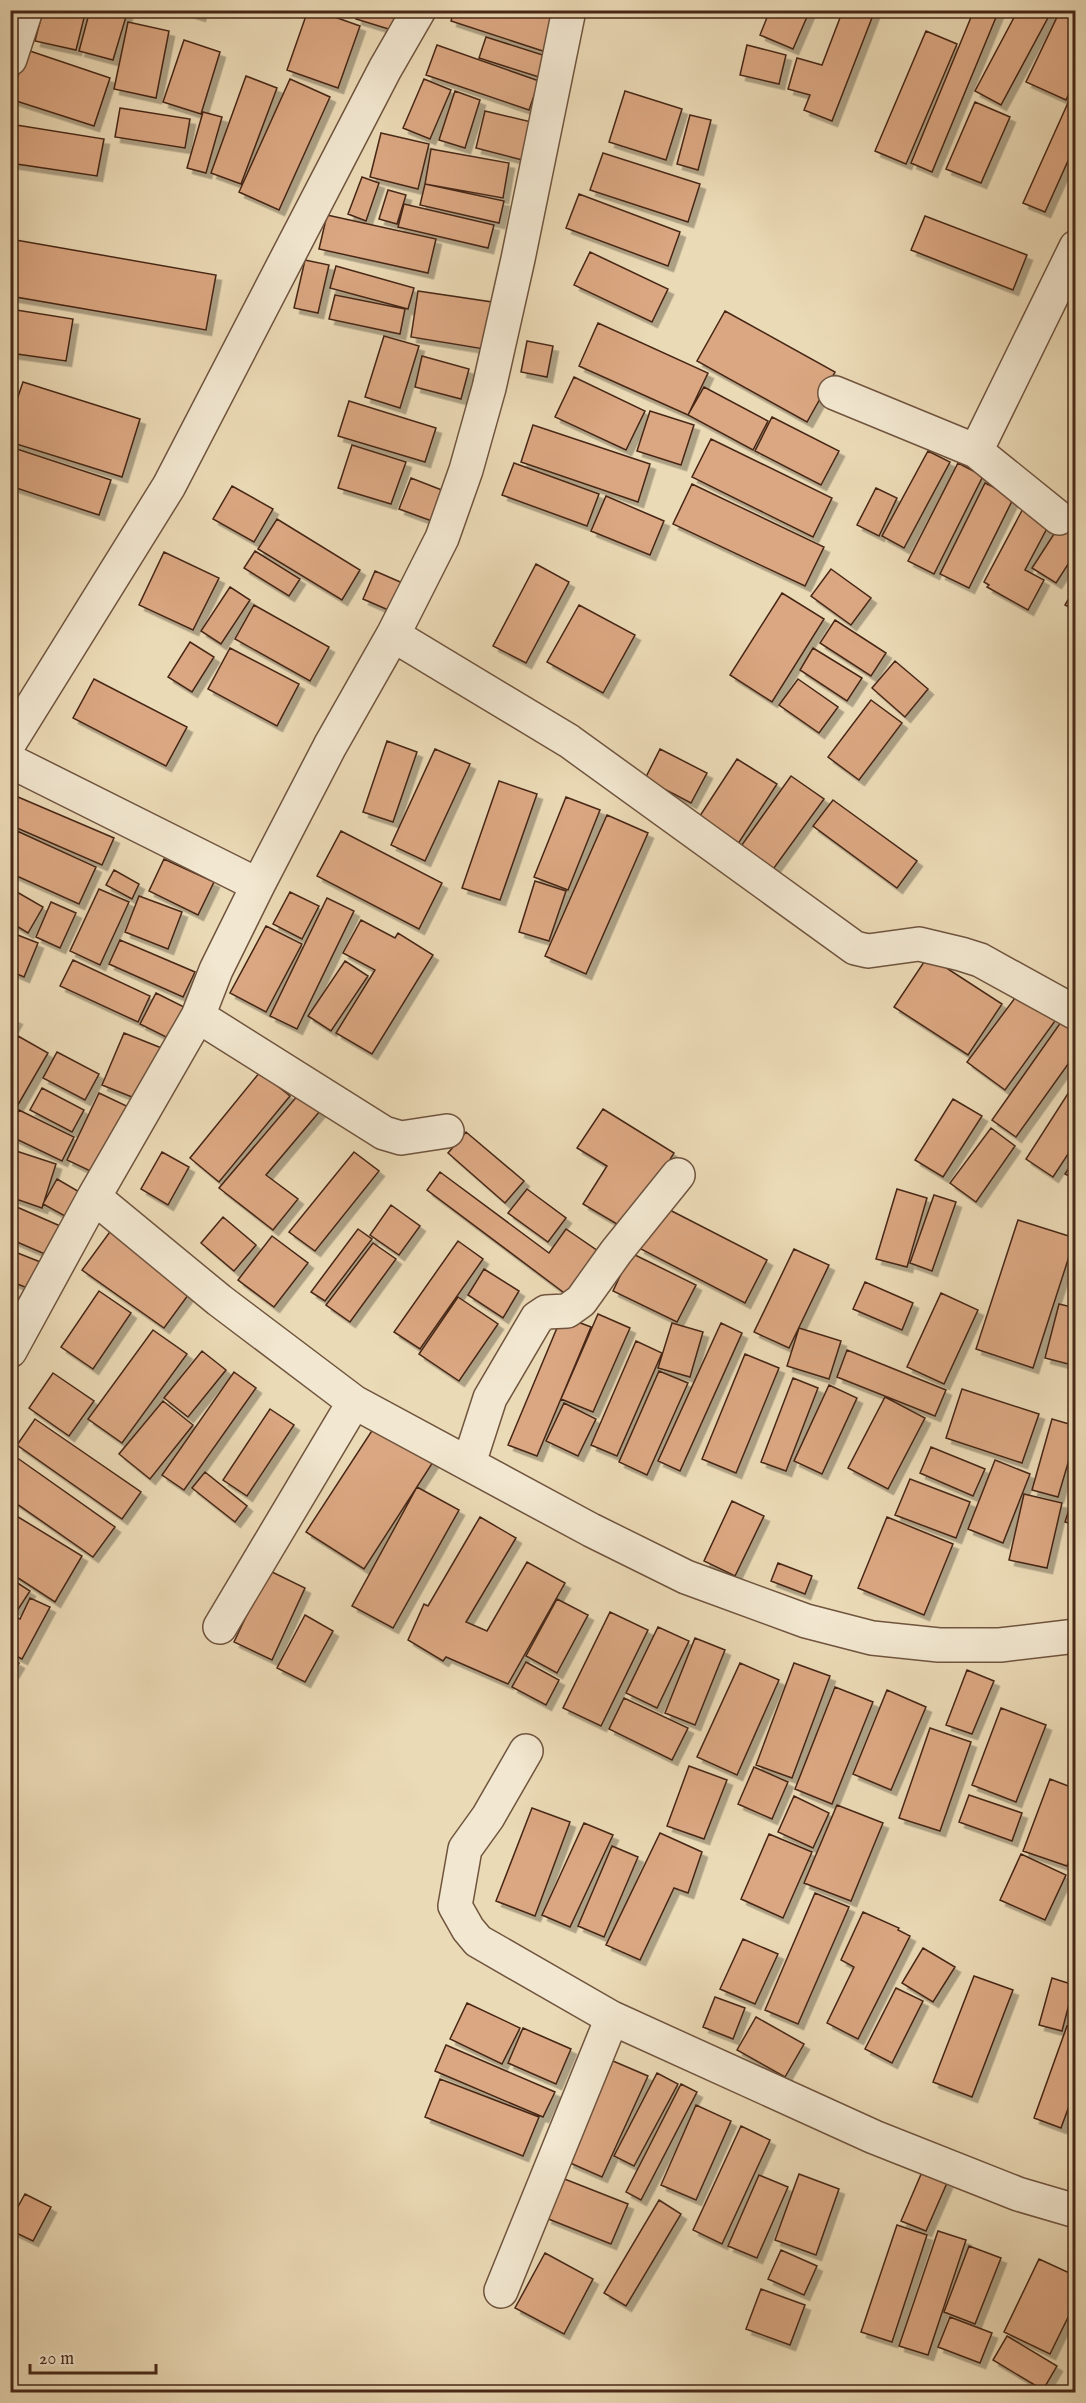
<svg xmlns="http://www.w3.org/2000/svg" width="1086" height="2403" font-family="'IM FELL English',serif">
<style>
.building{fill:#dba782;stroke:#472716;stroke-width:1.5;filter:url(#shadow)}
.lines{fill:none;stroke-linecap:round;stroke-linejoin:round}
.minor-casing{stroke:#70543e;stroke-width:36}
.minor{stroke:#f2e7d0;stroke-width:33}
</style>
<defs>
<filter id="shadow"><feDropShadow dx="5.5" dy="5.5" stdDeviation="0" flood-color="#0004"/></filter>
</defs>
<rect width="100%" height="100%" fill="#ebdab6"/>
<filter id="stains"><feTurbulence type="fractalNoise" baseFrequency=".00333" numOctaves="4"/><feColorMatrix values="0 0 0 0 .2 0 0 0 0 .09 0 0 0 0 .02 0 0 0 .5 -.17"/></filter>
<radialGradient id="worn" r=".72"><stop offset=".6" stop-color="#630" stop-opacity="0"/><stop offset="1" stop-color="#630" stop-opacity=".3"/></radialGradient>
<path class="building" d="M 43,10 L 86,10 L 76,50 L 35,41 Z
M 90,10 L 128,10 L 113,60 L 79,51 Z
M 181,10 L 201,10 L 200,16 Z
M 308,10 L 315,10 L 360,26 L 338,88 L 287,70 Z
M 358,10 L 401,10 L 395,31 L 356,19 Z
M 454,10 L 548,10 L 567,17 L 555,55 L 451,21 Z
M 770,10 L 810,10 L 793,49 L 760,35 Z
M 843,10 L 875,10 L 832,121 L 804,110 L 810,95 L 788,89 L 797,58 L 822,65 Z
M 974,10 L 999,10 L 932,172 L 911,163 Z
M 1018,10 L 1043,10 L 1050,14 L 1001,105 L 975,91 Z
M 1059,13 L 1076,20 L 1076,79 L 1066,100 L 1026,82 Z
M 128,22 L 169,31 L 156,98 L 114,89 Z
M 926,31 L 957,44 L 906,164 L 875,151 Z
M 486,37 L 549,57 L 542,78 L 479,58 Z
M 184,40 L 220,52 L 201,114 L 163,102 Z
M 437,45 L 539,81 L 529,110 L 426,75 Z
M 747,45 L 786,55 L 779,84 L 740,75 Z
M 27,50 L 110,78 L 94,126 L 10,99 Z
M 246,76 L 277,88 L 241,184 L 211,173 Z
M 290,79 L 330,97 L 279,210 L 239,192 Z
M 424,79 L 451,90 L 430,139 L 403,128 Z
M 1076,85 L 1076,143 L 1045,212 L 1023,203 Z
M 455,91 L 480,100 L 465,148 L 439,140 Z
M 625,91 L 682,109 L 666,160 L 609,142 Z
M 975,102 L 1010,117 L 981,183 L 946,169 Z
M 120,108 L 190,119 L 185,148 L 115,137 Z
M 485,111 L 544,125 L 534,163 L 476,148 Z
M 203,112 L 222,117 L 206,173 L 187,168 Z
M 690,115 L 711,120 L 698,170 L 677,164 Z
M 10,124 L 104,139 L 97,176 L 10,163 Z
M 381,133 L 429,144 L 418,189 L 370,177 Z
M 431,149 L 509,163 L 503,198 L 425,184 Z
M 603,153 L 700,184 L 688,222 L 590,190 Z
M 362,177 L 379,183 L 366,221 L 348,214 Z
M 425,184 L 504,201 L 499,223 L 420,205 Z
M 388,190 L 406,195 L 397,224 L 379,219 Z
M 579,194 L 680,232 L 668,266 L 566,228 Z
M 404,204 L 494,225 L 488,248 L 398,227 Z
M 327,215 L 436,239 L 428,273 L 319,249 Z
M 925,216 L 1027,255 L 1013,290 L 911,250 Z
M 10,239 L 216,275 L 206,330 L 10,296 Z
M 590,252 L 668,289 L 652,322 L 574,285 Z
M 305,260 L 329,265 L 318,313 L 294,308 Z
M 336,266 L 414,288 L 408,309 L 330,288 Z
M 418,291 L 492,302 L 484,349 L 411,337 Z
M 335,295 L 405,309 L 400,334 L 329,319 Z
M 10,309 L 73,319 L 66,361 L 10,353 Z
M 725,311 L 835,372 L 807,422 L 697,361 Z
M 598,323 L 708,373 L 688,415 L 579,366 Z
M 384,336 L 419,346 L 400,408 L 365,397 Z
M 527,341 L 553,346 L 547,377 L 521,372 Z
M 422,356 L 469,369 L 461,399 L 415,387 Z
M 574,377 L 645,411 L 626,450 L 555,417 Z
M 23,382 L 140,419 L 122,477 L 10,442 L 10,420 Z
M 704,387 L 768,421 L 753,450 L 688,415 Z
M 349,401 L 436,428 L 425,462 L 338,436 Z
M 650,411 L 694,425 L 681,465 L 637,451 Z
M 772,417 L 839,451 L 821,485 L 755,451 Z
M 533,425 L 650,464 L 638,502 L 521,462 Z
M 711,439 L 832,498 L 813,537 L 692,477 Z
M 352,445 L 406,462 L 391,504 L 338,488 Z
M 14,448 L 111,480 L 99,515 L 10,486 L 10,459 Z
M 928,451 L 950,462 L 904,548 L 882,536 Z
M 514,463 L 599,494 L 587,526 L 502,495 Z
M 958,463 L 983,476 L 934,574 L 908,561 Z
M 411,478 L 452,494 L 440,524 L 399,509 Z
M 985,483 L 1014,497 L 969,588 L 940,574 Z
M 692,484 L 824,547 L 805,586 L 673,524 Z
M 232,486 L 273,509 L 254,542 L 213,519 Z
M 876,488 L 897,498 L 879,536 L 857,525 Z
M 606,496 L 664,521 L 650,555 L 591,531 Z
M 1026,503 L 1053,517 L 1025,570 L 1044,580 L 1028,610 L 987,587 L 989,585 L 984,582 Z
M 277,519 L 360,570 L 342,600 L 258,549 Z
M 1063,520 L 1076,527 L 1076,552 L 1056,583 L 1032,568 Z
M 255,551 L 300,579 L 289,596 L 244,568 Z
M 164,552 L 219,578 L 193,630 L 139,605 Z
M 536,564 L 569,582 L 526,663 L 493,646 Z
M 831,569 L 871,598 L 851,625 L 811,596 Z
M 375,571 L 414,588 L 402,616 L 363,599 Z
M 1076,586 L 1076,611 L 1065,605 Z
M 230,587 L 250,600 L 221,644 L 201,631 Z
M 782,593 L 824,619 L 772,702 L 730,675 Z
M 254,605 L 329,647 L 310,681 L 235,639 Z
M 579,605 L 635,635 L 603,693 L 547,662 Z
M 835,620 L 886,653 L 871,676 L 820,643 Z
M 190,642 L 214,657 L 192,692 L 168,677 Z
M 230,648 L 299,684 L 277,726 L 208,689 Z
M 813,648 L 862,678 L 847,701 L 800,670 Z
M 895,661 L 928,689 L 905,717 L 872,688 Z
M 94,679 L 187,727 L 166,766 L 73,718 Z
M 798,679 L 838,707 L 819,733 L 779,705 Z
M 871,700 L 902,723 L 859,780 L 828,757 Z
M 387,741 L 417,752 L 393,822 L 363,812 Z
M 435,749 L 470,764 L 425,861 L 391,845 Z
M 660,749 L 707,773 L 691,803 L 645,779 Z
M 737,759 L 777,784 L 734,850 L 694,825 Z
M 791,776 L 824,799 L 766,879 L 734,856 Z
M 499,781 L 537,794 L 500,900 L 462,888 Z
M 11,794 L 114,838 L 102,865 L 10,825 Z
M 566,797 L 600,810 L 568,890 L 534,877 Z
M 833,800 L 917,861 L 897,888 L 813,826 Z
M 607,815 L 648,833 L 586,974 L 545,956 Z
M 17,831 L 96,867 L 79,904 L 10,873 L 10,846 Z
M 341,831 L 442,883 L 419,929 L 317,876 Z
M 164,859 L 214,882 L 198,915 L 149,891 Z
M 114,870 L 139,884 L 132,899 L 106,885 Z
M 535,881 L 566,891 L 549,941 L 519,932 Z
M 10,888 L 43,907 L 28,933 L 10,922 Z
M 99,889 L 129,902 L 100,965 L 70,951 Z
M 290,892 L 319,906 L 302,939 L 273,924 Z
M 139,896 L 182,912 L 168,949 L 125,932 Z
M 327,898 L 354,911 L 297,1029 L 270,1016 Z
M 51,902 L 76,913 L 60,948 L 36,937 Z
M 361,920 L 395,938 L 398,933 L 433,955 L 372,1054 L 336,1033 L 375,970 L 343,953 Z
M 266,926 L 302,944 L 266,1012 L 230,993 Z
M 10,932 L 38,943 L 24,977 L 10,971 Z
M 120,940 L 195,972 L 183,997 L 109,964 Z
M 928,956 L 1002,1004 L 968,1055 L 894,1007 Z
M 73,960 L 150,996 L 138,1022 L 60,986 Z
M 345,961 L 368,976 L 331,1031 L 308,1016 Z
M 156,993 L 194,1012 L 178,1043 L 140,1024 Z
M 1018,994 L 1055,1021 L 1005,1090 L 967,1062 Z
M 1066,1015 L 1076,1022 L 1076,1053 L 1016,1137 L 992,1120 Z
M 10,1016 L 17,1019 L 10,1032 Z
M 124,1033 L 164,1049 L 142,1101 L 102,1085 Z
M 18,1036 L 48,1053 L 12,1115 L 10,1049 Z
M 57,1052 L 99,1074 L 85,1100 L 43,1078 Z
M 260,1072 L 290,1096 L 219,1182 L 190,1158 Z
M 1076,1081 L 1076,1142 L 1053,1177 L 1026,1159 Z
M 42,1088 L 84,1110 L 72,1132 L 30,1110 Z
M 99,1093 L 135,1110 L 103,1177 L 67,1160 Z
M 299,1094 L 320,1111 L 266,1175 L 298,1199 L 273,1230 L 219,1188 Z
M 953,1099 L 982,1116 L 943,1177 L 915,1160 Z
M 603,1109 L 674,1153 L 627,1230 L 583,1204 L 607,1166 L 577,1148 Z
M 19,1110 L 74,1137 L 62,1161 L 10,1136 L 10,1127 Z
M 991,1128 L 1015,1146 L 976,1202 L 950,1183 Z
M 466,1132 L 524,1181 L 505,1203 L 448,1153 Z
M 10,1149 L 56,1164 L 42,1208 L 10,1197 Z
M 162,1152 L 189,1167 L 168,1205 L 141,1189 Z
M 354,1152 L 379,1171 L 315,1251 L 289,1232 Z
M 1076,1157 L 1076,1180 L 1065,1174 Z
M 440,1172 L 549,1253 L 566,1229 L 598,1251 L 567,1295 L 427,1190 Z
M 57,1179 L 88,1197 L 74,1221 L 43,1204 Z
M 527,1189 L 566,1218 L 548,1242 L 508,1213 Z
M 897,1189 L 927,1198 L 907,1267 L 876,1259 Z
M 934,1195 L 956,1202 L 932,1271 L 910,1263 Z
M 10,1204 L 67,1229 L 54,1258 L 10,1239 Z
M 391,1205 L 420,1226 L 399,1255 L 370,1235 Z
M 662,1206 L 767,1260 L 745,1303 L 639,1248 Z
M 223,1217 L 256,1245 L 234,1271 L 201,1243 Z
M 1018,1220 L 1075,1238 L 1033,1368 L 976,1349 Z
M 112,1229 L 194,1287 L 164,1328 L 82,1270 Z
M 358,1229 L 372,1239 L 325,1301 L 311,1292 Z
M 272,1236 L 308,1263 L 274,1307 L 238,1280 Z
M 458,1241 L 483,1259 L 420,1349 L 394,1332 Z
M 373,1243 L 396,1259 L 350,1322 L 326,1305 Z
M 794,1249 L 829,1265 L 789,1348 L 754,1332 Z
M 10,1250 L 48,1265 L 37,1292 L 10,1281 Z
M 631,1253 L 696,1285 L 677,1322 L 613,1291 Z
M 484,1269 L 519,1291 L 503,1318 L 468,1295 Z
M 865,1282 L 913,1303 L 902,1330 L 853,1309 Z
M 99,1291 L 131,1313 L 93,1369 L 61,1347 Z
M 941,1293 L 978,1310 L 944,1384 L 907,1367 Z
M 458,1297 L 498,1324 L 459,1381 L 419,1354 Z
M 1059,1304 L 1076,1308 L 1076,1366 L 1045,1358 Z
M 598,1314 L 630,1328 L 593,1412 L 561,1399 Z
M 562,1316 L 591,1327 L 537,1456 L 508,1445 Z
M 672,1323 L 703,1332 L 690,1377 L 658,1368 Z
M 721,1323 L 742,1333 L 680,1471 L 658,1461 Z
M 799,1328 L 841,1341 L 829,1379 L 787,1366 Z
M 153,1330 L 187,1354 L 122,1443 L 88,1419 Z
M 636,1341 L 662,1353 L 617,1456 L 591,1445 Z
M 847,1350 L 946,1390 L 935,1416 L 837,1377 Z
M 202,1351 L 226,1370 L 188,1417 L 164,1398 Z
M 745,1354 L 779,1368 L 736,1473 L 702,1459 Z
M 659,1371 L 688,1383 L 647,1475 L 619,1462 Z
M 234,1372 L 256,1388 L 184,1490 L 162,1475 Z
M 53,1373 L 94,1401 L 69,1436 L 29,1408 Z
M 793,1378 L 818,1388 L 786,1471 L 761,1462 Z
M 829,1385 L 857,1398 L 822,1474 L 794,1461 Z
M 962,1389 L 1039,1414 L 1022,1463 L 946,1438 Z
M 885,1397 L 925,1418 L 888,1489 L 848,1468 Z
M 163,1401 L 193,1425 L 150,1479 L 119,1454 Z
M 564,1403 L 596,1419 L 578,1456 L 546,1441 Z
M 270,1409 L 294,1425 L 247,1496 L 223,1480 Z
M 35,1419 L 141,1492 L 122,1519 L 17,1445 Z
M 1052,1419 L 1076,1426 L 1076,1436 L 1058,1497 L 1032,1490 Z
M 375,1426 L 433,1462 L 364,1569 L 306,1532 Z
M 931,1447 L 985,1469 L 973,1496 L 920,1473 Z
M 16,1457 L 115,1527 L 93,1557 L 10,1499 L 10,1466 Z
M 995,1460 L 1030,1474 L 1003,1543 L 968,1529 Z
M 205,1472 L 247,1506 L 235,1522 L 192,1488 Z
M 910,1479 L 970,1502 L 956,1538 L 895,1515 Z
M 417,1487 L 459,1510 L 393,1628 L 352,1606 Z
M 1076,1487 L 1076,1525 L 1065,1522 Z
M 1024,1494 L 1062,1503 L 1047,1568 L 1009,1560 Z
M 732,1501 L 764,1516 L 735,1576 L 704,1561 Z
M 10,1512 L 82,1556 L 55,1602 L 12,1574 L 17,1567 L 10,1563 Z
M 480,1517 L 516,1538 L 466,1622 L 487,1631 L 527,1562 L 565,1583 L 508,1684 L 446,1657 L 443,1661 L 408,1640 L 424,1604 L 428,1606 Z
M 887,1517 L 953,1544 L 924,1615 L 858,1588 Z
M 778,1563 L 812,1576 L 805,1594 L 771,1581 Z
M 268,1570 L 305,1588 L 272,1660 L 234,1642 Z
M 10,1578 L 30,1591 L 17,1611 L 10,1607 Z
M 30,1598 L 50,1607 L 22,1659 L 10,1653 L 10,1614 L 20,1619 Z
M 557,1599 L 588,1615 L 557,1673 L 526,1656 Z
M 610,1612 L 648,1630 L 601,1726 L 563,1708 Z
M 305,1615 L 333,1631 L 305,1682 L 277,1668 Z
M 658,1627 L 689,1641 L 657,1708 L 626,1693 Z
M 695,1638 L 725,1650 L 695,1725 L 665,1713 Z
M 10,1658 L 19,1663 L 10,1678 Z
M 526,1662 L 559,1680 L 546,1705 L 512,1687 Z
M 740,1663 L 779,1680 L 737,1775 L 697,1757 Z
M 794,1663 L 830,1676 L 792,1778 L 756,1765 Z
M 967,1670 L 994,1681 L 972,1734 L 946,1725 Z
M 835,1687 L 873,1702 L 832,1804 L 795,1789 Z
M 887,1690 L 926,1707 L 891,1790 L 853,1774 Z
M 624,1698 L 688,1728 L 672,1760 L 609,1729 Z
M 1001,1708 L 1046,1725 L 1016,1802 L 972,1785 Z
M 930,1728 L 971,1742 L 940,1831 L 899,1818 Z
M 689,1766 L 727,1780 L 704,1839 L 667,1826 Z
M 754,1767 L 788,1782 L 772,1819 L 738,1804 Z
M 1050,1779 L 1076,1789 L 1076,1843 L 1067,1866 L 1023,1851 Z
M 969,1795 L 1022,1813 L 1012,1841 L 959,1822 Z
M 794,1796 L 829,1813 L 813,1848 L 778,1832 Z
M 837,1805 L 883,1823 L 851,1901 L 804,1883 Z
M 532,1808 L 570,1822 L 535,1916 L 496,1901 Z
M 584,1823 L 613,1835 L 570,1927 L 542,1915 Z
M 660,1833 L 702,1852 L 688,1893 L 674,1888 L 640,1960 L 606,1945 Z
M 769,1834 L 812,1852 L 783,1918 L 741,1899 Z
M 612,1846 L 638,1857 L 604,1937 L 578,1926 Z
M 1021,1854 L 1066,1875 L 1045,1920 L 1000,1900 Z
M 815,1893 L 849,1907 L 798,2024 L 765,2010 Z
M 863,1912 L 899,1928 L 898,1930 L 910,1936 L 858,2039 L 827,2023 L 854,1967 L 841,1960 Z
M 743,1939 L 778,1954 L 755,2004 L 720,1989 Z
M 923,1948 L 955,1967 L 933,2002 L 902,1983 Z
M 974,1976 L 1013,1990 L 972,2097 L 933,2082 Z
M 1052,1978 L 1074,1985 L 1062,2031 L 1039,2025 Z
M 896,1988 L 923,2001 L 892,2063 L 865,2049 Z
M 715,1997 L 745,2008 L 733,2039 L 703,2027 Z
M 467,2003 L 520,2028 L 502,2064 L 450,2039 Z
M 756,2017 L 804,2044 L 785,2077 L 737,2050 Z
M 1067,2026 L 1076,2029 L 1076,2087 L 1061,2128 L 1034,2118 Z
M 523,2028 L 571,2049 L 556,2084 L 508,2063 Z
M 446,2045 L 555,2092 L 543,2117 L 435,2071 Z
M 613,2061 L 648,2076 L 602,2177 L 568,2162 Z
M 657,2073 L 678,2084 L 634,2166 L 614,2156 Z
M 440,2079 L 539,2117 L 523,2156 L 425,2117 Z
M 681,2084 L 697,2092 L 641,2200 L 626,2192 Z
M 696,2105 L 731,2121 L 696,2200 L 661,2185 Z
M 741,2126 L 770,2140 L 722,2244 L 693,2230 Z
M 922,2172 L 947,2183 L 926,2231 L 901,2221 Z
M 799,2174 L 839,2189 L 816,2255 L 775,2240 Z
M 759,2175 L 788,2187 L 757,2258 L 728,2246 Z
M 562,2178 L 628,2204 L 611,2244 L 546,2218 Z
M 25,2194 L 51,2207 L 33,2241 L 10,2230 L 10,2221 Z
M 659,2200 L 681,2214 L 626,2306 L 604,2293 Z
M 897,2225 L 927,2235 L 892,2342 L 861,2332 Z
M 938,2231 L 966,2240 L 928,2355 L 899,2346 Z
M 969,2246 L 1001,2258 L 975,2324 L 944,2312 Z
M 781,2250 L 817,2266 L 804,2295 L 768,2279 Z
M 545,2253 L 593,2279 L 564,2334 L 515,2308 Z
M 1039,2259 L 1076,2276 L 1076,2301 L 1050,2354 L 1004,2332 Z
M 761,2289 L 805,2305 L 790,2345 L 746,2329 Z
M 950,2317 L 992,2333 L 980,2363 L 938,2347 Z
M 1007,2336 L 1057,2366 L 1043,2390 L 993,2360 Z"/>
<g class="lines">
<g class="minor-casing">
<path id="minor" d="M 10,59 L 26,10
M 835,393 L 976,451 L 1059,518
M 976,451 L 1076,247
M 393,635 L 569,741 L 855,948 L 868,951 L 919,944 L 961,954 L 980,960 L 1076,1013
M 10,742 L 169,486 L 385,69 L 419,10
M 10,761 L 258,885
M 198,1016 L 384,1133 L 401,1138 L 447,1131
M 94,1197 L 219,1300 L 354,1402 L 591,1530 L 686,1577 L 806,1621 L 872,1638 L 939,1645 L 1000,1645 L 1076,1636
M 10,1351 L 94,1197 L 198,1016 L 216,970 L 258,885 L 330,746 L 393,635 L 442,538 L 466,470 L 489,388 L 518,259 L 569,10
M 469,1463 L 490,1398 L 537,1318 L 546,1312 L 567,1311 L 581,1301 L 616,1252 L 678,1175
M 220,1627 L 354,1402
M 526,1751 L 488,1817 L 465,1849 L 455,1906 L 468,1929 L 478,1941 L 612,2018 L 874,2137 L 1018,2194 L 1076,2211
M 501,2291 L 612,2018"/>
</g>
<use href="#minor" class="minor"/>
</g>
<rect width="1086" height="2403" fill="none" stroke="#ebdab6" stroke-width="36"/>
<rect x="12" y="12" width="1062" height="2379" fill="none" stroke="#472716" stroke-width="3"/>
<rect x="18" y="18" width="1050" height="2367" fill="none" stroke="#472716" stroke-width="1.5"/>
<path d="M30 2364v9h126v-9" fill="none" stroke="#472716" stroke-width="3"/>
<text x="39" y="2364" font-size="18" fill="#472716" stroke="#f2e7d0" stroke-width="4.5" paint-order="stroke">20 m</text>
<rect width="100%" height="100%" filter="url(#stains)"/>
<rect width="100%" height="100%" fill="url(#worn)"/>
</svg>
